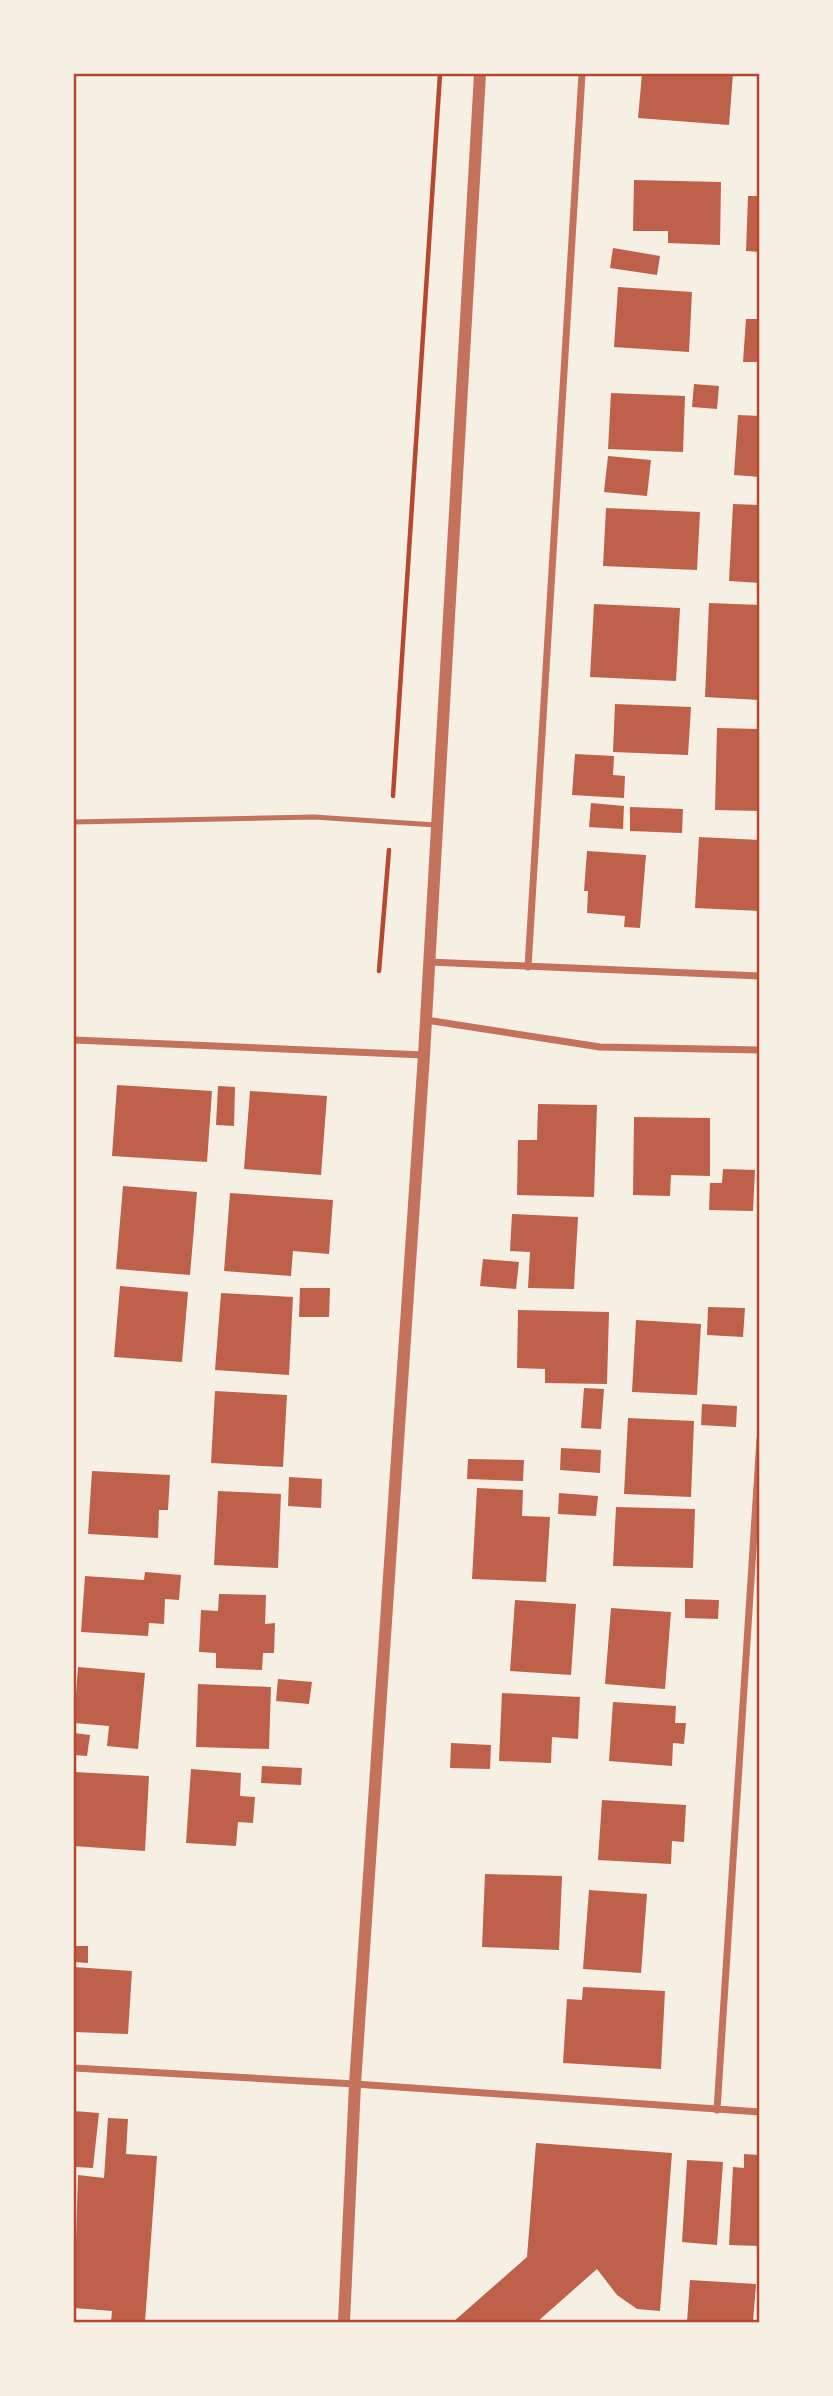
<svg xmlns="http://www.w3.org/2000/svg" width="833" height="2396" font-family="Karla,sans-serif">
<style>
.building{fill:#bf614a}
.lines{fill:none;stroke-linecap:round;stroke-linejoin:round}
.path{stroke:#b5482f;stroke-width:4.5}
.service{stroke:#c5725c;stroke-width:5}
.minor{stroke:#c5725c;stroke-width:7}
.tertiary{stroke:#c5725c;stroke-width:12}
.neatline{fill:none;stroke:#b5482f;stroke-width:2.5}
</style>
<rect width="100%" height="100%" fill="#f6efe4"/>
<path class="building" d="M 642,74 L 733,74 L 729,125 L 638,118 Z
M 634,180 L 721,182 L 720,245 L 668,243 L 668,231 L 633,231 Z
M 748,196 L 760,196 L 760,252 L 746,251 Z
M 613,248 L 660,256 L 657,275 L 610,268 Z
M 618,287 L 692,292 L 689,352 L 614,347 Z
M 746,319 L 760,319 L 760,362 L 743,362 Z
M 694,384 L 719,386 L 717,409 L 692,407 Z
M 611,393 L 685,396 L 683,452 L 608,449 Z
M 738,415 L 760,416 L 760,477 L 734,475 Z
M 608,456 L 651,460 L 647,496 L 604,492 Z
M 733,504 L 760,505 L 760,583 L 729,581 Z
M 606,508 L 700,512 L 697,570 L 603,566 Z
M 709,603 L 760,605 L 760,700 L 705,697 Z
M 594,604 L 680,608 L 676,681 L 590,677 Z
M 615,704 L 691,707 L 688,755 L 613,752 Z
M 717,728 L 760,729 L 760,811 L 715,810 Z
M 575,754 L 614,756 L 613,775 L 625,776 L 624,798 L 572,795 Z
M 591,803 L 624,806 L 623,829 L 589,827 Z
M 630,807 L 683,809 L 682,833 L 630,831 Z
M 699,837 L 760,840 L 760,911 L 695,908 Z
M 587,851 L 646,855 L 640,928 L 624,927 L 625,916 L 587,913 L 588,891 L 584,891 Z
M 117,1085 L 212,1091 L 207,1162 L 112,1156 Z
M 218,1086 L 235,1087 L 234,1126 L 216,1125 Z
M 250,1091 L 327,1096 L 321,1175 L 244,1169 Z
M 538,1104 L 597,1105 L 594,1197 L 517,1195 L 518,1140 L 537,1140 Z
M 634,1117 L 710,1118 L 710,1176 L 671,1175 L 670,1196 L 633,1195 Z
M 723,1169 L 755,1170 L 753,1211 L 709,1210 L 710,1183 L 722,1183 Z
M 123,1186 L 197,1192 L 190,1275 L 116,1269 Z
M 230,1193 L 333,1200 L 329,1254 L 293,1251 L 291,1276 L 224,1271 Z
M 512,1214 L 578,1217 L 574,1289 L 528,1288 L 530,1252 L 510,1251 Z
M 483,1259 L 519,1262 L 516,1289 L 480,1286 Z
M 120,1286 L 188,1292 L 182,1362 L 114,1357 Z
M 300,1288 L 330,1288 L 329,1317 L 299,1317 Z
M 221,1293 L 293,1297 L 289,1375 L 215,1370 Z
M 708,1307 L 745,1308 L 743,1337 L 707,1335 Z
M 518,1310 L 609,1312 L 607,1384 L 545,1383 L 545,1369 L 517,1368 Z
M 636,1320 L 701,1324 L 697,1395 L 632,1392 Z
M 584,1388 L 604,1389 L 601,1429 L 581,1428 Z
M 215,1391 L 287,1395 L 283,1467 L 211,1463 Z
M 702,1404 L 737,1406 L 736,1427 L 701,1425 Z
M 628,1418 L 694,1421 L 691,1497 L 624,1494 Z
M 561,1448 L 601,1450 L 600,1473 L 560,1470 Z
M 468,1459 L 524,1460 L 523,1481 L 467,1479 Z
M 92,1471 L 170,1475 L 168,1510 L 159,1510 L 158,1538 L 88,1534 Z
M 289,1477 L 322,1479 L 321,1508 L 288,1506 Z
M 477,1488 L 523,1490 L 522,1516 L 550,1517 L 546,1582 L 472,1579 Z
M 218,1491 L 281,1494 L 278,1568 L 214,1565 Z
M 559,1493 L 598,1496 L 596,1516 L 558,1514 Z
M 616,1507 L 695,1509 L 693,1568 L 613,1566 Z
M 145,1572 L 181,1575 L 179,1600 L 165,1599 L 164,1624 L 149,1623 L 148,1636 L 81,1632 L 85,1576 L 144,1580 Z
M 219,1594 L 266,1595 L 265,1624 L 275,1623 L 274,1653 L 263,1653 L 262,1670 L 216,1668 L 216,1653 L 199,1652 L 201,1610 L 218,1611 Z
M 685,1599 L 719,1600 L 718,1619 L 685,1618 Z
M 515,1600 L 576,1604 L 571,1675 L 510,1671 Z
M 611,1608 L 671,1612 L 665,1689 L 605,1684 Z
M 78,1667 L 145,1673 L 138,1749 L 107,1746 L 109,1726 L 74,1723 Z
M 278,1679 L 312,1682 L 309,1704 L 276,1701 Z
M 198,1684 L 271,1687 L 269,1749 L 196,1747 Z
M 502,1693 L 580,1697 L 578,1739 L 552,1737 L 551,1763 L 499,1761 Z
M 613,1702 L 676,1706 L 675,1723 L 686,1723 L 684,1744 L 673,1743 L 672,1766 L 609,1761 Z
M 74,1733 L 90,1735 L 87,1756 L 74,1755 Z
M 451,1743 L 491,1745 L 490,1769 L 450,1768 Z
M 262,1766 L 302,1768 L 301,1785 L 261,1783 Z
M 191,1769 L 241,1773 L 240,1796 L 255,1797 L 253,1823 L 238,1822 L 236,1846 L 186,1843 Z
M 74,1772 L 149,1776 L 145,1851 L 74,1846 Z
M 602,1800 L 686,1805 L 684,1842 L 672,1841 L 671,1864 L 598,1860 Z
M 485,1874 L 562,1876 L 559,1950 L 482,1947 Z
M 589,1890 L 647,1894 L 641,1973 L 583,1969 Z
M 74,1946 L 88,1946 L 88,1963 L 74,1962 Z
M 74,1967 L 132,1971 L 128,2034 L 74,2032 Z
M 583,1987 L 665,1991 L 661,2069 L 563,2063 L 567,1999 L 582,2000 Z
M 74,2111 L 99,2113 L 93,2168 L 74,2167 Z
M 108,2118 L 128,2119 L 126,2154 L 157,2156 L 145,2322 L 111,2322 L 112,2311 L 74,2308 L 78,2175 L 104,2178 Z
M 536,2143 L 672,2153 L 660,2311 L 637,2309 L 617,2295 L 597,2269 L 537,2322 L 453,2322 L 527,2257 Z
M 744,2154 L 759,2155 L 760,2246 L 729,2245 L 733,2167 L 744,2168 Z
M 687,2160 L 723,2162 L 717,2245 L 682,2242 Z
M 690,2280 L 756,2284 L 753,2322 L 687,2322 Z"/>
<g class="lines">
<path class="path" d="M 393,796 L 440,74
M 379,971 L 389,850"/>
<path class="service" d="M 74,822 L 314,817 L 436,825"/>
<path class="minor" d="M 429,962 L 760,976
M 528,967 L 582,74
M 426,1020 L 600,1047 L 760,1050
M 74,1040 L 424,1055
M 74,2068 L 355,2084 L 760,2112
M 717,2110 L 760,1439"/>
<path class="tertiary" d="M 344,2322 L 355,2084 L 424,1055 L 480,74"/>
</g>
<rect width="833" height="2396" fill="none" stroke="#f6efe4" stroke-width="150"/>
<rect x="75" y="75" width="683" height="2246" class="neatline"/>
</svg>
